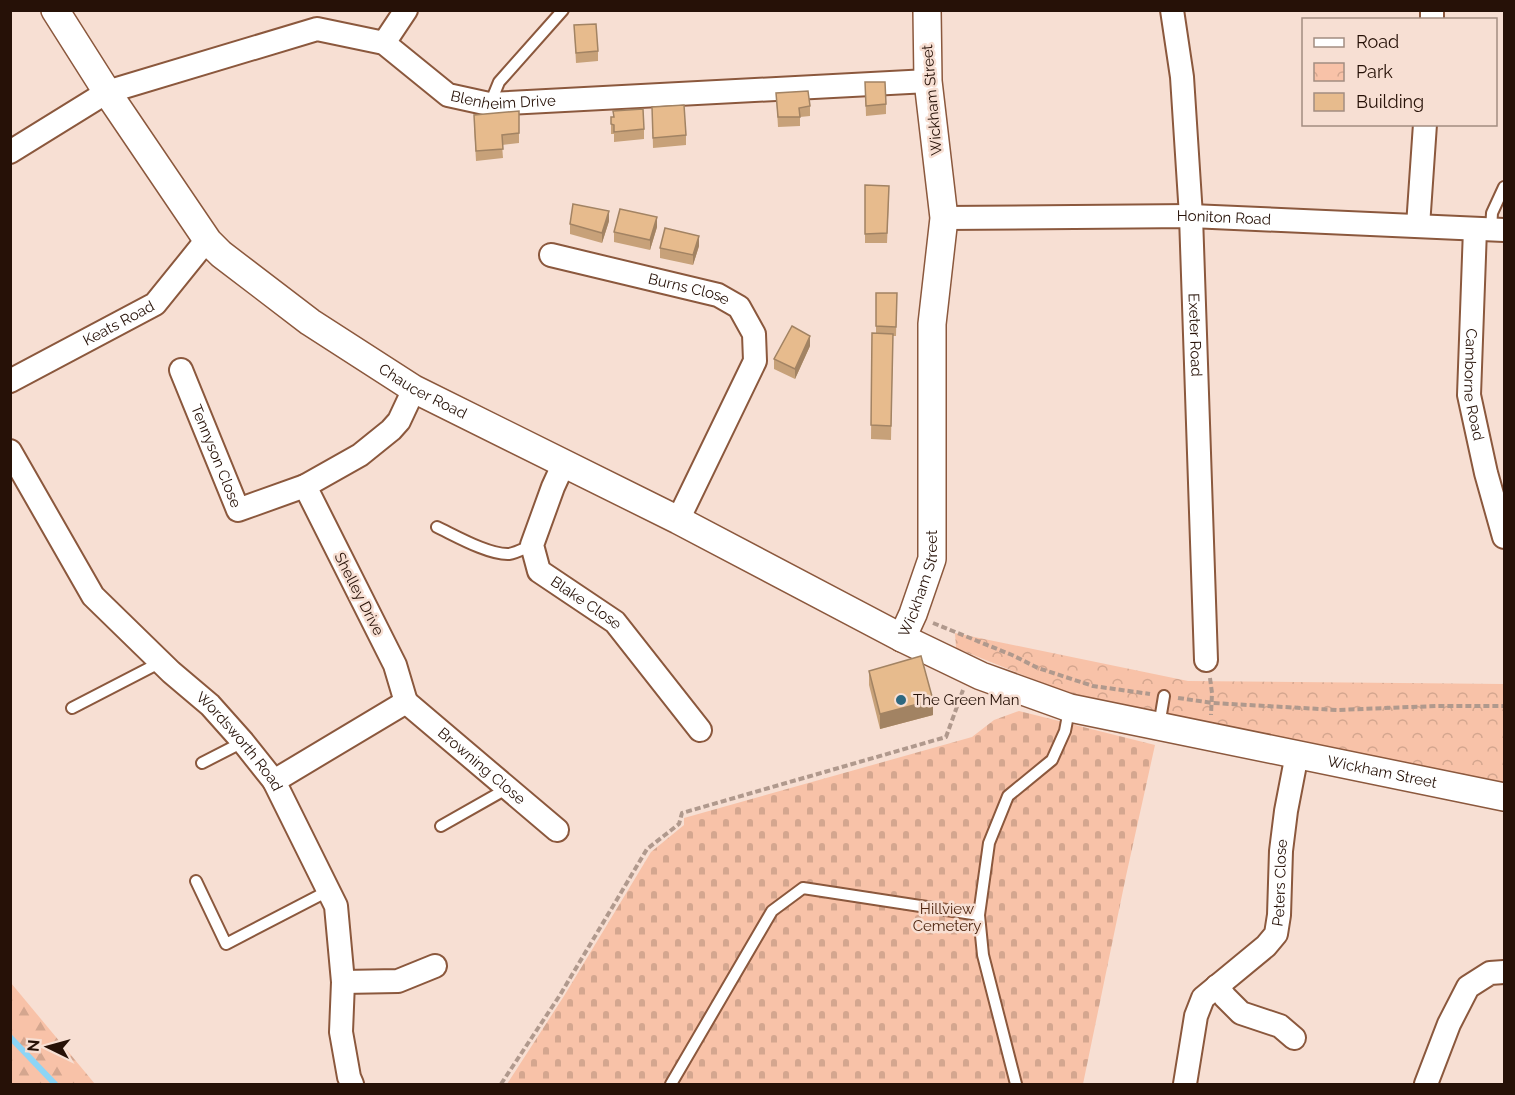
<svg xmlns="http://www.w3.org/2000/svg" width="1515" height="1095" font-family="Raleway,sans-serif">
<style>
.forest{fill:url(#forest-firs)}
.cemetery{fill:url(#cemetery-stones)}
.park{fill:url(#park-crowns)}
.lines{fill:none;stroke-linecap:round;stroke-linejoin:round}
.stream{stroke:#8cd5f6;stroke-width:6}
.service-casing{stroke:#8b583d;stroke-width:14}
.minor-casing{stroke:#8b583d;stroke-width:26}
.tertiary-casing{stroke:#8b583d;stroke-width:30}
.path{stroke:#b0998d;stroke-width:4;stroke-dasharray:6 3;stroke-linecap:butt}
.service{stroke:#fff;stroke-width:10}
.minor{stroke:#fff;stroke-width:22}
.tertiary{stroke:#fff;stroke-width:27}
.wall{fill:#c7a179}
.shaded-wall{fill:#a28363}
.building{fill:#e7bb8d;stroke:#a28363;stroke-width:1.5}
.poi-dot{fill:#2d6880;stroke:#f7dfd3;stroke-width:2}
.labels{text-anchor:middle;stroke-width:5;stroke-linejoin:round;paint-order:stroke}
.street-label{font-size:15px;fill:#261107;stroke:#f7dfd3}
.poi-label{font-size:15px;fill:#261107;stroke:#f7dfd3;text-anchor:start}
.park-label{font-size:15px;fill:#4f2610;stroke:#f7dfd3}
</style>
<defs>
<pattern id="forest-firs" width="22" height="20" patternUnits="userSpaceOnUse" patternTransform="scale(1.5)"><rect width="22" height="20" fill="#f8c2a8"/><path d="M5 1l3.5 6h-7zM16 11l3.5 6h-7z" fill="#d4a68f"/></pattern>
<pattern id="cemetery-stones" width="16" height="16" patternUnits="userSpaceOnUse" patternTransform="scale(1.5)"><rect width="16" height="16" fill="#f8c2a8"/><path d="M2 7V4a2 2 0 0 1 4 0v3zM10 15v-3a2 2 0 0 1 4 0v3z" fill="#d4a68f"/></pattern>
<pattern id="park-crowns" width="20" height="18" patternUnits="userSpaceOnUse" patternTransform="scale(1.5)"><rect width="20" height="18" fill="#f8c2a8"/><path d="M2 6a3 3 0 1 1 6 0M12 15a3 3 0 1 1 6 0" fill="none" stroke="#d4a68f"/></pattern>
</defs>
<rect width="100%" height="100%" fill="#f7dfd3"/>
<path class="forest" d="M 10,983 L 11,983 L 95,1084 L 11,1084 Z"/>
<path class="cemetery" d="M 1019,711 L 1155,745 L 1126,876 L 1083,1084 L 507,1084 L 564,996 L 651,852 L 684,825 L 684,818 L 972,737 L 994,720 Z"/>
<path class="park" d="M 955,633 L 1188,681 L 1504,684 L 1504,785 L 1065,692 L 956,648 Z"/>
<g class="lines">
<path class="stream" d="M 10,1037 L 55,1084"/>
<g class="service-casing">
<path id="service" d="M 490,104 L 499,82 L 563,10
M 1491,230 L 1492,213 L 1504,187
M 437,527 C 456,536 489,555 509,554 C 516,553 525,548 532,545
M 72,708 L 161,662
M 1159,726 L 1164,696
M 202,763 L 243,742
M 441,826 L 508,788
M 196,881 L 226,944 L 328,891
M 671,1084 L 772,911 L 803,888 L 979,915
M 1016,1084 L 983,955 L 979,915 L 989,843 L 1008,796 L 1052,760 L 1065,731 L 1069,710"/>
</g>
<g class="minor-casing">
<g id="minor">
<path id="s1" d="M 1172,10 L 1182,77 L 1191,216 L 1206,660"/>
<path d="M 1432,20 L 1432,10"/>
<path d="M 384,43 L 406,10"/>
<path id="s2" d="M 10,152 L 107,92 L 317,29 L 384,43 L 448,95 L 489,104 L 928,81"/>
<path id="s3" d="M 944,218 L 1191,216 L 1504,230"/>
<path d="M 1418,226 L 1425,124"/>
<path id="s4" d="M 1475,229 L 1469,395 L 1486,473 L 1504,537"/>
<path id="s5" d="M 551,255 L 718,295 L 739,307 L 754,334 L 755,361 L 678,520"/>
<path id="s6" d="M 181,370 L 238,510 L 305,486"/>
<path id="s7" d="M 10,381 L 155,304 L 201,247 L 208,241"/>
<path id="s8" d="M 10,451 L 93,596 L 171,672 L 210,705 L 243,742 L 274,781 L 336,906 L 343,982 L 341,1032 L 349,1077 L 352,1084"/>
<path id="s9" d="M 564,463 L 553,487 L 532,545 L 539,571 L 615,622 L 700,730"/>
<path id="s10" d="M 406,702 L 557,830"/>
<path d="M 274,781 L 406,702 L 395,665 L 305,486 L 360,455 L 391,430 L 399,421 L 414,389"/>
<path d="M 343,982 L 398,981 L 435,966"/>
<path d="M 1217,986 L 1225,997 L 1241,1013 L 1280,1026 L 1294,1038"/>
<path id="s11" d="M 1185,1084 L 1196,1016 L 1203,998 L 1266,946 L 1276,934 L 1279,915 L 1281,851 L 1286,811 L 1297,754"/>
<path d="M 1426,1084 L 1449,1024 L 1468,987 L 1490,973 L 1504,972"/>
</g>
</g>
<g class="tertiary-casing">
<g id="tertiary">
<path id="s12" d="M 55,10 L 107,92 L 208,241 L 221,254 L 310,322 L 414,389 L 678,520 L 902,638 L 981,676 L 1070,708 L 1504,797"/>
<path id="s13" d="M 902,638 L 913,614 L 932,559 L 932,324 L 944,218 L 928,81 L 927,10"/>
</g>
</g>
<path class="path" d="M 933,623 L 1012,655 L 1038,668 L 1093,686 L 1150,694
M 1210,678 L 1212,693 L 1211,715
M 1178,698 L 1213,703 L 1337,710 L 1436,706 L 1504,706
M 501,1084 L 560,995 L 647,849 L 679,824 L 682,813 L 946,737 L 963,690"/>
<use href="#service" class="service"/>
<use href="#minor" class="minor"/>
<use href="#tertiary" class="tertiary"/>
</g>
<path class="wall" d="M 574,25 L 598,51 L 598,61 L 576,63 Z
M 865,82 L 886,104 L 886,114 L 866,116 Z
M 776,93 L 810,106 L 810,116 L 800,117 L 800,126 L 778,127 Z
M 652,107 L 686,135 L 686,145 L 653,148 Z
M 519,111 L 519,143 L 502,145 L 503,158 L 476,161 L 474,124 Z
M 611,117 L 644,129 L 644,139 L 614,142 L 614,134 L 611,134 Z
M 865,185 L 889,196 L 887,243 L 865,243 Z
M 609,221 L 602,243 L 570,234 L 570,224 Z
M 657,227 L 650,250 L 614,242 L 614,232 Z
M 699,246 L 693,265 L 660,258 L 660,248 Z
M 876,293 L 897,293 L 896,336 L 893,336 L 891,440 L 871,439 L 872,333 L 876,333 Z
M 810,346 L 795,379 L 774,369 L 774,359 Z
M 869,671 L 933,715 L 880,729 L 869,685 Z"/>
<path class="shaded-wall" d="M 609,211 L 609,221 L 602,243 L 602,233 Z
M 657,217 L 657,227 L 650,250 L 650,240 Z
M 699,236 L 699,246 L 693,265 L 693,255 Z
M 810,336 L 810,346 L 795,379 L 795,369 Z
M 933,700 L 933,715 L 880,729 L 880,714 Z"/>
<path class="building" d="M 596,24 L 598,51 L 576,53 L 574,25 Z
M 865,82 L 885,82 L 886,104 L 866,106 Z
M 808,91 L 810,106 L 799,108 L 800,117 L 778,117 L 776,93 Z
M 684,105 L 686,135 L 653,138 L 652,107 Z
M 643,109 L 644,129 L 614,132 L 614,125 L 611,124 L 611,117 L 614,117 L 613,111 Z
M 519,111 L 519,133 L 502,135 L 503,149 L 476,151 L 474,115 Z
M 865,185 L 889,186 L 887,233 L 865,234 Z
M 573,204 L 609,211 L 602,233 L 570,224 Z
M 620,209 L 657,217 L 650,240 L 614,232 Z
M 665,228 L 699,236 L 693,255 L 660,248 Z
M 876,293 L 897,293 L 896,327 L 876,326 Z
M 792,326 L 810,336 L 795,369 L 774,359 Z
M 872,333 L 893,334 L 891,426 L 871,425 Z
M 921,656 L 933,700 L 880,714 L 869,671 Z"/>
<circle class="poi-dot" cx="901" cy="700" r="6"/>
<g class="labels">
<g class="street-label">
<text dy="5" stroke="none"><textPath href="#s2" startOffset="540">Blenheim Drive</textPath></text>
<text transform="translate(932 100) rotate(-95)" y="5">Wickham Street</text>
<text dy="5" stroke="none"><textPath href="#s3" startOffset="280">Honiton Road</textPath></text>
<text dy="5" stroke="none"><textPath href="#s5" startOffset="142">Burns Close</textPath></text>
<text dy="5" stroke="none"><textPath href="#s7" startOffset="123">Keats Road</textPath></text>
<text dy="5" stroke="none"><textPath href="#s1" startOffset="326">Exeter Road</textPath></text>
<text dy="5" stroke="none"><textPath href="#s4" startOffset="156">Camborne Road</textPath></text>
<text dy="5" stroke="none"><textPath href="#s12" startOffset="540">Chaucer Road</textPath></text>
<text dy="5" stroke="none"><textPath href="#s6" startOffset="93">Tennyson Close</textPath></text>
<text dy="5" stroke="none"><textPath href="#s13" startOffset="58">Wickham Street</textPath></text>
<text transform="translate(359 594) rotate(63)" y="5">Shelley Drive</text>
<text dy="5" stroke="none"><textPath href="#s9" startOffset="172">Blake Close</textPath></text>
<text dy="5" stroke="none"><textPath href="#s8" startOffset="374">Wordsworth Road</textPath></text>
<text dy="5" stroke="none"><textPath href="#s10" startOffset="99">Browning Close</textPath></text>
<text dy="5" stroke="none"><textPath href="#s12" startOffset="1580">Wickham Street</textPath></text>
<text dy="5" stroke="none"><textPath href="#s11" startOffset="237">Peters Close</textPath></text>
</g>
<g class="poi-label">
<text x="913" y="705">The Green Man</text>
</g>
<g class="park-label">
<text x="947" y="914">Hillview<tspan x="947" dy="17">Cemetery</tspan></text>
</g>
</g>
<rect width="1515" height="1095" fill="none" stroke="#261107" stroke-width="24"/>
<rect x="1302" y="18" width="195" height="108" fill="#f7dfd3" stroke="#a38d81" stroke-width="1.5"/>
<rect x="1314" y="38" width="30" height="9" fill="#ffffff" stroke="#a38d81" stroke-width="1.5"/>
<text x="1356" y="48" font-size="18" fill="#261107">Road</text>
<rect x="1314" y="63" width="30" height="18" fill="url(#park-crowns)" stroke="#a38d81" stroke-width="1.5"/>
<text x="1356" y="78" font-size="18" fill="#261107">Park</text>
<rect x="1314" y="93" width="30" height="18" fill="#e7bb8d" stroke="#a38d81" stroke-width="1.5"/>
<text x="1356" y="108" font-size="18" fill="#261107">Building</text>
<g transform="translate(48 1047) rotate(275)" stroke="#f7dfd3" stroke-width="4.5" paint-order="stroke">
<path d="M0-4.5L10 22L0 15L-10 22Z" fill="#261107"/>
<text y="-9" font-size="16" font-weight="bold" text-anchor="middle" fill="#261107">N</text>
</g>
</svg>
